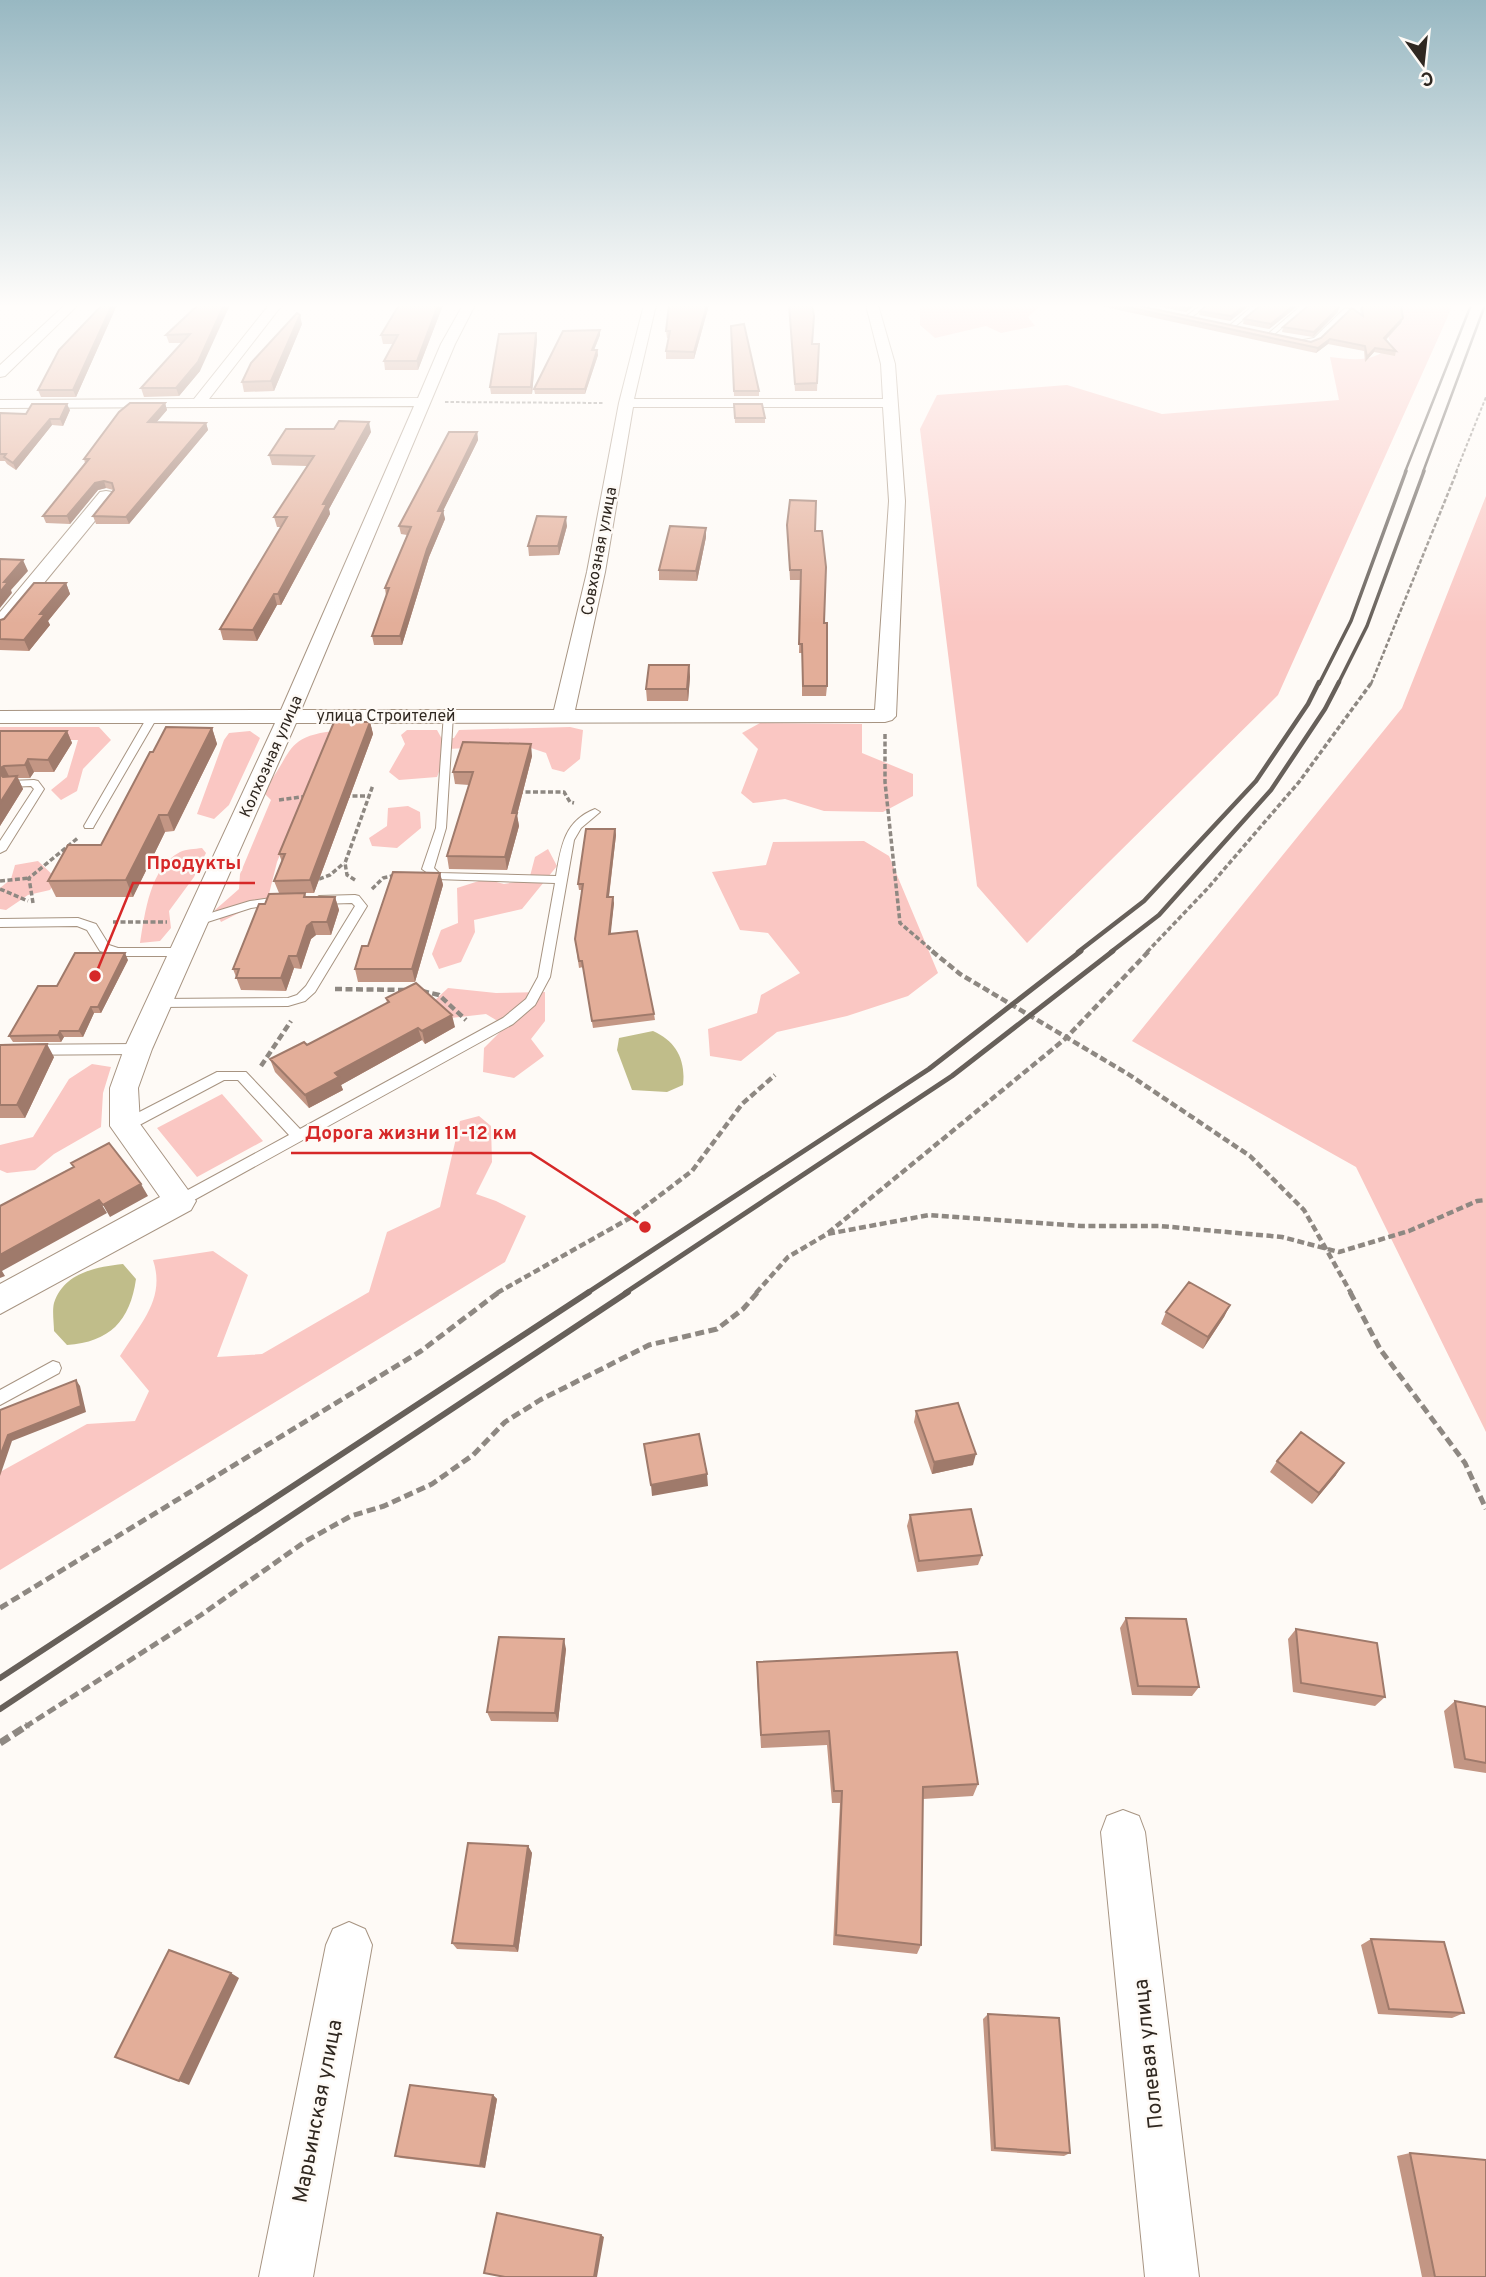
<svg xmlns="http://www.w3.org/2000/svg" width="1486" height="2277" font-family="Overpass,sans-serif">
<style>
.green{fill:#fac7c3}
.water{fill:#c0bd8a}
.lines{fill:none;stroke-linecap:round;stroke-linejoin:round}
.service-casing{stroke:#a79482;stroke-width:2}
.minor-casing{stroke:#a79482;stroke-width:2}
.path-far5{stroke:#8e8882;stroke-width:2;stroke-dasharray:3.5 2;stroke-linecap:butt}
.path-far4{stroke:#8e8882;stroke-width:2.5;stroke-dasharray:4.5 2;stroke-linecap:butt}
.path-far3{stroke:#8e8882;stroke-width:3.5;stroke-dasharray:5 2.5;stroke-linecap:butt}
.path-far2{stroke:#8e8882;stroke-width:4.5;stroke-dasharray:7 3.5;stroke-linecap:butt}
.path-far1{stroke:#8e8882;stroke-width:5;stroke-dasharray:9 4.5;stroke-linecap:butt}
.path{stroke:#8e8882;stroke-width:7;stroke-dasharray:11 5;stroke-linecap:butt}
.service{fill:#fff;fill-rule:evenodd}
.minor{fill:#fff;fill-rule:evenodd}
.rail-far4{stroke:#67605a;stroke-width:2.5}
.rail-far3{stroke:#67605a;stroke-width:3.5}
.rail-far2{stroke:#67605a;stroke-width:4.5}
.rail-far1{stroke:#67605a;stroke-width:5}
.rail{stroke:#67605a;stroke-width:6}
.wall{fill:#c39684}
.shaded-wall{fill:#9f7a6b}
.building{fill:#e3ae99;stroke:#9f7a6b;stroke-width:2}
.labels{text-anchor:middle;stroke-width:5;stroke-linejoin:round;paint-order:stroke}
.far-street-label{font-size:16px;fill:#302821;stroke:#fefaf6}
.near-street-label{font-size:21px;fill:#302821;stroke:#fefaf6}
.leader{fill:none;stroke:#d62828;stroke-width:2.5}
.callout-dot{fill:#d62828;stroke:#fefaf6;stroke-width:2.5}
.callout-label{font-size:19px;text-anchor:middle;font-weight:bold;fill:#d62828;stroke:#fefaf6;stroke-width:5;stroke-linejoin:round;paint-order:stroke}
</style>
<rect width="100%" height="100%" fill="#fefaf6"/>
<path class="green" d="M 920,305 L 1041,305 L 1028,317 L 1035,326 L 1001,333 L 986,326 L 935,338 L 920,325 Z
M 1405,305 L 1453,305 L 1278,695 L 1027,943 L 977,886 L 920,429 L 937,395 L 1067,385 L 1162,414 L 1339,400 L 1330,357 C 1354,360 1374,363 1391,345 L 1386,328 Z
M 1486,496 L 1486,1432 L 1356,1167 L 1132,1041 L 1402,708 Z
M 760,723 L 862,724 L 862,753 L 913,774 L 913,796 L 883,812 L 824,811 L 785,799 L 753,803 L 741,793 L 758,749 L 742,733 Z
M 0,727 L 99,727 L 111,740 L 83,769 L 77,791 L 61,800 L 51,790 L 67,777 L 78,740 L 0,740 Z
M 570,727 L 583,730 L 580,759 L 564,772 L 552,769 L 546,753 L 522,745 L 448,749 L 437,777 L 399,780 L 389,772 L 405,744 L 401,735 L 407,730 L 437,730 L 442,739 L 454,738 L 459,730 Z
M 341,730 L 330,735 L 277,862 L 268,898 L 221,922 L 215,910 L 239,889 L 240,874 L 271,800 L 262,791 C 296,753 280,736 341,730 Z
M 250,731 L 260,738 L 229,805 L 214,819 L 197,814 L 224,740 L 229,733 Z
M 408,806 L 420,812 L 421,828 L 397,848 L 372,846 L 369,838 L 387,826 L 388,808 Z
M 864,841 L 889,856 L 938,973 L 908,996 L 847,1016 L 777,1032 L 741,1061 L 710,1056 L 708,1029 L 757,1013 L 761,995 L 800,973 L 768,933 L 740,930 L 712,872 L 766,865 L 773,842 Z
M 202,848 L 206,853 L 194,877 L 169,911 L 171,928 L 160,941 L 140,943 C 145,913 150,867 180,852 C 186,849 195,849 202,848 Z
M 548,849 L 557,866 L 522,909 L 474,920 L 475,932 L 461,962 L 439,969 L 432,954 L 441,930 L 458,923 L 457,888 L 485,879 L 504,884 L 529,880 L 535,857 Z
M 38,861 L 57,879 L 50,890 L 28,895 L 6,910 L 0,909 L 0,888 L 11,879 L 15,865 Z
M 448,988 L 496,993 L 545,992 L 545,1021 L 531,1039 L 544,1056 L 514,1078 L 483,1072 L 484,1048 L 506,1026 L 486,1014 L 451,1018 L 433,1002 Z
M 92,1064 L 111,1067 L 103,1093 L 101,1127 L 54,1154 L 35,1170 L 7,1173 L 0,1170 L 0,1145 L 33,1137 L 69,1079 Z
M 222,1094 L 263,1141 L 197,1177 L 157,1128 Z
M 479,1116 L 491,1126 L 492,1162 L 476,1194 L 496,1201 L 526,1216 L 505,1262 L 0,1570 L 0,1472 L 87,1424 L 135,1421 L 149,1391 L 120,1356 C 140,1324 166,1299 153,1260 L 213,1251 L 248,1275 L 217,1357 L 262,1354 L 369,1292 L 387,1232 L 440,1207 L 460,1121 Z"/>
<path class="water" d="M 653,1031 C 676,1041 686,1060 683,1085 L 667,1092 L 632,1090 L 617,1050 L 619,1038 Z
M 123,1264 L 136,1279 C 130,1321 110,1342 67,1345 L 54,1331 C 54,1323 52,1311 54,1303 C 64,1273 95,1267 123,1264 Z"/>
<g class="lines">
<g class="service-casing">
<path id="service" d="M 1201,305 L 1208,305 L 1189,319 L 1185,319 L 1185,317 Z
M 1254,305 L 1261,305 L 1233,328 L 1229,328 L 1229,326 Z
M 1302,305 L 1309,305 L 1272,336 L 1268,336 L 1268,334 Z
M 1345,308 L 1350,309 L 1318,341 L 1298,343 L 1298,341 L 1314,338 Z
M 444,713 L 453,715 L 446,828 L 434,868 L 439,873 L 556,876 C 561,847 564,821 595,809 L 600,812 L 581,828 L 574,840 L 550,977 L 535,1005 L 513,1024 L 185,1205 L 175,1205 L 173,1201 L 175,1197 L 289,1135 L 238,1080 L 224,1080 L 130,1130 L 120,1130 L 118,1126 L 120,1122 L 217,1072 L 246,1072 L 300,1129 L 503,1018 L 526,999 L 538,977 L 555,883 L 436,879 L 422,869 L 436,828 Z
M 149,714 L 158,716 L 94,826 L 93,828 L 85,828 L 84,826 Z
M 34,780 L 38,781 L 44,789 L 6,850 L 0,853 L 0,841 L 34,789 L 31,786 L 10,787 L 5,784 L 10,781 Z
M 355,895 L 359,896 L 367,906 L 315,992 L 305,1001 L 288,1006 L 158,1007 L 152,1003 L 158,999 L 288,998 L 297,995 L 306,986 L 355,906 L 352,903 L 319,904 L 313,900 L 319,896 Z
M 285,896 L 291,900 L 289,903 L 251,908 L 195,926 L 189,922 L 191,919 L 250,901 Z
M 78,918 L 96,924 L 109,945 L 118,948 L 181,948 L 187,952 L 181,956 L 118,956 L 100,951 L 87,930 L 77,926 L 0,927 L 0,919 Z
M 138,1044 L 145,1049 L 138,1054 L 0,1055 L 0,1045 Z
M 53,1361 L 59,1363 L 61,1368 L 59,1373 L 0,1405 L 0,1390 Z"/>
</g>
<g class="minor-casing">
<path id="minor" d="M 65,305 L 78,305 L 5,376 L 0,377 L 0,365 Z
M 269,305 L 282,305 L 209,399 L 418,398 L 441,344 L 463,305 L 475,305 L 455,344 L 301,710 L 554,710 L 587,572 L 619,403 L 644,305 L 656,305 L 634,399 L 883,399 L 881,364 L 866,305 L 878,305 L 895,364 L 905,501 L 896,716 L 892,720 L 885,722 L 296,723 L 152,1049 L 138,1088 L 140,1124 L 196,1201 L 191,1210 L 0,1314 L 0,1284 L 160,1197 L 110,1126 L 110,1088 L 124,1049 L 275,723 L 0,723 L 0,711 L 281,710 L 414,406 L 0,408 L 0,400 L 194,399 ZM 633,407 L 883,407 L 889,501 L 875,710 L 575,710 L 605,572 Z
M 106,491 L 112,492 L 114,496 L 112,500 L 7,628 L 0,630 L 0,612 L 100,492 Z
M 1123,1810 L 1139,1816 L 1145,1832 L 1199,2277 L 1145,2277 L 1101,1832 L 1107,1816 Z
M 349,1922 L 365,1929 L 372,1945 L 313,2277 L 259,2277 L 326,1945 L 333,1929 Z"/>
</g>
<path class="path-far5" d="M 445,402 L 604,403
M 1456,472 L 1486,397"/>
<path class="path-far4" d="M 1371,684 L 1457,471"/>
<path class="path-far3" d="M 885,734 L 885,782 L 900,923 L 934,952
M 518,792 L 564,792 L 570,802 L 574,803
M 345,796 L 369,796
M 279,800 L 309,796
M 319,879 L 330,875 L 344,863
M 355,880 L 347,875 L 345,863 L 373,785
M 0,881 L 29,878
M 0,889 L 28,901
M 372,889 L 383,878 L 397,875
M 33,903 L 29,878 L 79,837
M 113,922 L 167,922
M 1147,952 L 1208,888 L 1299,782 L 1372,682"/>
<path class="path-far2" d="M 932,951 L 960,974 L 1128,1074 L 1250,1156 L 1304,1210 L 1351,1293
M 335,989 L 407,990
M 422,991 L 439,995 L 466,1020
M 261,1066 L 291,1021
M 828,1233 L 1065,1039 L 1149,951
M 497,1293 L 630,1218 L 692,1171 L 742,1104 L 775,1075
M 756,1293 L 788,1257 L 827,1234 L 929,1215 L 1081,1226 L 1160,1226 L 1282,1237 L 1339,1252 L 1409,1231 L 1477,1201 L 1486,1200"/>
<path class="path-far1" d="M 1350,1292 L 1380,1349 L 1465,1463 L 1486,1509
M 0,1608 L 421,1351 L 499,1292
M 25,1727 L 201,1615 L 306,1541 L 351,1516 L 384,1506 L 432,1484 L 473,1455 L 505,1422 L 540,1400 L 649,1345 L 717,1329 L 743,1309 L 758,1292"/>
<path class="path" d="M 0,1743 L 28,1725"/>
<use href="#service" class="service"/>
<use href="#minor" class="minor"/>
<path class="rail-far4" d="M 1405,472 L 1471,305
M 1423,472 L 1485,305"/>
<path class="rail-far3" d="M 1319,684 L 1351,621 L 1406,471
M 1338,684 L 1367,626 L 1424,471"/>
<path class="rail-far2" d="M 1078,952 L 1144,901 L 1256,781 L 1308,704 L 1319,682
M 1111,952 L 1159,915 L 1271,790 L 1325,709 L 1339,682"/>
<path class="rail-far1" d="M 587,1293 L 929,1069 L 1081,951
M 625,1293 L 952,1076 L 1113,951"/>
<path class="rail" d="M 0,1678 L 589,1292
M 0,1709 L 628,1292"/>
</g>
<path class="wall" d="M 102,305 L 117,305 L 76,397 L 41,397 L 38,390 Z
M 198,305 L 200,371 L 179,396 L 144,397 L 141,388 L 183,343 L 169,343 L 166,335 Z
M 399,305 L 443,305 L 418,370 L 385,370 L 384,361 L 393,344 L 383,344 L 381,335 Z
M 669,305 L 709,305 L 694,359 L 666,359 L 666,351 L 669,338 L 667,338 L 666,331 Z
M 789,305 L 812,305 L 812,344 L 819,344 L 817,391 L 795,391 Z
M 1096,305 L 1135,305 L 1311,342 L 1321,338 L 1361,314 L 1360,310 L 1362,305 L 1403,318 L 1401,323 L 1386,340 L 1396,351 L 1395,356 L 1374,352 L 1365,362 L 1364,351 L 1328,344 L 1316,353 Z
M 1150,305 L 1196,305 L 1186,312 Z
M 1250,305 L 1230,321 L 1199,315 L 1200,311 Z
M 1299,305 L 1269,329 L 1243,324 L 1244,319 Z
M 1338,312 L 1313,337 L 1282,332 L 1283,327 Z
M 302,324 L 274,391 L 244,392 L 242,382 Z
M 731,326 L 759,391 L 759,396 L 734,396 Z
M 600,330 L 600,335 L 594,350 L 597,350 L 598,355 L 585,394 L 535,394 L 534,389 Z
M 536,333 L 537,339 L 532,394 L 491,394 L 490,387 Z
M 165,403 L 167,410 L 156,422 L 206,423 L 208,430 L 129,524 L 96,524 L 93,516 L 113,490 L 106,488 L 98,490 L 70,524 L 46,523 L 43,516 L 85,463 L 84,459 Z
M 734,404 L 765,418 L 765,423 L 735,423 Z
M 70,410 L 63,426 L 52,425 L 16,470 L 7,464 L 5,461 L 0,461 L 0,413 L 26,414 Z
M 371,432 L 329,509 L 330,514 L 281,605 L 277,605 L 257,641 L 223,640 L 220,629 L 281,527 L 277,527 L 274,517 L 307,466 L 272,465 L 269,455 Z
M 477,432 L 478,440 L 443,511 L 445,519 L 429,557 L 402,645 L 374,645 L 372,636 L 386,596 L 385,588 L 407,535 L 401,534 L 399,526 Z
M 787,525 L 815,531 L 827,686 L 826,696 L 802,696 L 802,653 L 799,653 L 801,580 L 790,580 Z
M 567,526 L 559,555 L 529,556 L 528,546 Z
M 706,537 L 697,581 L 659,580 L 659,570 Z
M 66,583 L 70,594 L 48,621 L 50,625 L 29,651 L 0,650 L 0,620 Z
M 689,665 L 690,677 L 688,701 L 647,701 L 646,689 Z
M 370,722 L 373,734 L 314,893 L 279,893 L 274,881 L 282,862 L 279,854 Z
M 212,728 L 217,744 L 174,831 L 165,832 L 133,897 L 56,897 L 48,881 L 101,845 L 153,752 Z
M 0,731 L 67,731 L 72,743 L 54,772 L 34,772 L 30,778 L 18,778 L 23,789 L 0,826 Z
M 532,756 L 517,815 L 519,826 L 507,870 L 449,869 L 447,856 L 469,785 L 455,784 L 453,772 Z
M 615,829 L 616,835 L 609,897 L 614,903 L 610,934 L 654,1014 L 655,1020 L 593,1028 L 583,967 L 579,968 L 575,939 L 582,890 L 579,890 L 578,884 Z
M 440,873 L 443,885 L 415,982 L 358,982 L 355,969 L 368,946 Z
M 305,893 L 306,897 L 335,897 L 339,910 L 331,935 L 316,935 L 311,939 L 301,969 L 294,968 L 286,991 L 241,990 L 233,969 L 265,904 Z
M 128,960 L 101,1013 L 94,1013 L 83,1037 L 64,1037 L 61,1042 L 13,1042 L 9,1036 L 57,986 Z
M 386,998 L 455,1027 L 425,1044 L 422,1040 L 341,1085 L 343,1090 L 309,1108 L 275,1072 L 270,1059 L 307,1045 L 387,1003 Z
M 0,1045 L 54,1057 L 25,1118 L 0,1118 Z
M 1230,1305 L 1224,1317 L 1203,1349 L 1161,1324 L 1166,1312 Z
M 916,1411 L 973,1465 L 932,1474 L 914,1422 Z
M 1277,1461 L 1336,1475 L 1312,1504 L 1270,1472 Z
M 910,1515 L 982,1555 L 978,1565 L 917,1572 L 907,1526 Z
M 1126,1618 L 1199,1687 L 1192,1696 L 1132,1695 L 1120,1628 Z
M 1296,1629 L 1385,1697 L 1375,1706 L 1293,1692 L 1288,1639 Z
M 566,1649 L 558,1722 L 491,1721 L 487,1712 Z
M 757,1662 L 978,1784 L 973,1796 L 923,1799 L 921,1945 L 917,1954 L 833,1945 L 840,1803 L 832,1803 L 827,1745 L 761,1748 L 757,1676 Z
M 1455,1701 L 1486,1707 L 1486,1773 L 1454,1768 L 1444,1711 Z
M 528,1846 L 532,1853 L 518,1952 L 457,1949 L 452,1943 Z
M 1371,1939 L 1464,2013 L 1452,2018 L 1378,2014 L 1361,1945 Z
M 988,2014 L 1070,2153 L 1064,2156 L 991,2151 L 983,2019 Z
M 493,2095 L 497,2099 L 485,2168 L 401,2158 L 395,2156 Z
M 1410,2153 L 1486,2277 L 1422,2277 L 1397,2156 Z"/>
<path class="shaded-wall" d="M 112,305 L 117,305 L 76,397 L 73,390 Z
M 224,305 L 230,305 L 200,371 L 179,396 L 176,388 Z
M 438,305 L 443,305 L 418,370 L 417,361 Z
M 707,305 L 709,305 L 694,359 L 694,352 Z
M 1191,305 L 1196,305 L 1186,312 L 1187,308 Z
M 1245,305 L 1250,305 L 1230,321 L 1231,316 Z
M 1294,305 L 1299,305 L 1269,329 L 1271,324 Z
M 1339,307 L 1338,312 L 1313,337 L 1314,332 Z
M 300,315 L 302,324 L 274,391 L 271,381 Z
M 1403,318 L 1401,323 L 1382,343 L 1384,338 Z
M 600,330 L 600,335 L 592,355 L 592,350 Z
M 536,333 L 537,339 L 532,394 L 531,387 Z
M 1330,339 L 1328,344 L 1316,353 L 1318,348 Z
M 1375,348 L 1374,352 L 1365,362 L 1367,357 Z
M 597,350 L 598,355 L 585,394 L 585,389 Z
M 165,403 L 167,410 L 150,430 L 148,422 Z
M 67,404 L 70,410 L 63,426 L 60,419 Z
M 50,419 L 52,425 L 16,470 L 13,463 Z
M 369,422 L 371,432 L 329,509 L 330,514 L 281,605 L 278,594 L 323,504 Z
M 206,423 L 208,430 L 129,524 L 126,517 Z
M 477,432 L 478,440 L 439,519 L 438,511 Z
M 104,481 L 106,488 L 98,490 L 70,524 L 67,516 L 95,483 Z
M 443,511 L 445,519 L 429,557 L 402,645 L 400,636 L 427,549 Z
M 566,517 L 567,526 L 559,555 L 558,546 Z
M 706,528 L 706,537 L 697,581 L 696,571 Z
M 23,560 L 28,571 L 11,590 L 12,593 L 0,608 L 0,592 L 4,582 Z
M 66,583 L 70,594 L 48,621 L 50,625 L 29,651 L 24,640 L 40,614 Z
M 274,594 L 277,605 L 257,641 L 253,630 Z
M 689,665 L 690,677 L 688,701 L 687,689 Z
M 370,722 L 373,734 L 314,893 L 310,880 Z
M 212,728 L 217,744 L 174,831 L 168,815 Z
M 67,731 L 72,743 L 54,772 L 48,760 Z
M 531,744 L 532,756 L 517,815 L 519,826 L 507,870 L 505,857 L 512,813 Z
M 28,759 L 34,772 L 30,778 L 25,765 Z
M 4,766 L 10,778 L 0,778 L 0,768 Z
M 17,776 L 23,789 L 0,826 L 0,803 Z
M 159,815 L 165,832 L 133,897 L 126,880 Z
M 615,829 L 616,835 L 608,903 L 607,897 Z
M 440,873 L 443,885 L 415,982 L 412,969 Z
M 335,897 L 339,910 L 331,935 L 327,922 Z
M 613,897 L 614,903 L 610,941 L 609,934 Z
M 312,922 L 316,935 L 311,939 L 301,969 L 297,956 L 307,926 Z
M 125,953 L 128,960 L 101,1013 L 98,1007 Z
M 289,956 L 294,968 L 286,991 L 281,978 Z
M 91,1007 L 94,1013 L 83,1037 L 79,1031 Z
M 452,1015 L 455,1027 L 425,1044 L 422,1031 Z
M 418,1028 L 422,1040 L 341,1085 L 343,1090 L 309,1108 L 305,1095 L 335,1073 Z
M 60,1031 L 64,1037 L 61,1042 L 58,1035 Z
M 47,1044 L 54,1057 L 25,1118 L 17,1105 Z
M 141,1184 L 148,1196 L 110,1217 L 103,1205 Z
M 99,1200 L 107,1213 L 2,1271 L 5,1276 L 0,1278 L 0,1255 Z
M 1230,1305 L 1224,1317 L 1203,1349 L 1208,1337 Z
M 76,1380 L 80,1386 L 86,1412 L 12,1441 L 0,1476 L 0,1456 L 8,1435 Z
M 976,1454 L 973,1465 L 932,1474 L 934,1462 Z
M 1344,1463 L 1336,1475 L 1312,1504 L 1319,1493 Z
M 707,1474 L 708,1486 L 652,1496 L 651,1485 Z
M 564,1639 L 566,1649 L 558,1722 L 555,1713 Z
M 528,1846 L 532,1853 L 518,1952 L 514,1946 Z
M 231,1973 L 239,1978 L 189,2085 L 179,2081 Z
M 493,2095 L 497,2099 L 485,2168 L 480,2166 Z
M 601,2235 L 604,2237 L 597,2277 L 594,2277 Z"/>
<path class="building" d="M 102,305 L 112,305 L 73,390 L 38,390 L 59,350 Z
M 198,305 L 224,305 L 198,362 L 176,388 L 141,388 L 190,334 L 166,335 Z
M 399,305 L 438,305 L 417,361 L 384,361 L 398,335 L 381,335 Z
M 669,305 L 707,305 L 694,352 L 666,351 L 670,331 L 666,331 Z
M 789,305 L 812,305 L 814,316 L 812,344 L 819,344 L 817,383 L 795,384 Z
M 1118,305 L 1135,305 L 1311,342 L 1321,338 L 1352,308 L 1363,316 L 1362,305 L 1401,305 L 1403,318 L 1384,338 L 1396,351 L 1375,348 L 1367,357 L 1365,346 L 1330,339 L 1318,348 Z
M 1175,305 L 1191,305 L 1187,308 Z
M 1207,305 L 1245,305 L 1231,316 L 1200,311 Z
M 1261,305 L 1294,305 L 1271,324 L 1244,319 Z
M 1309,305 L 1328,305 L 1339,307 L 1314,332 L 1283,327 Z
M 297,313 L 300,315 L 271,381 L 242,382 L 251,363 Z
M 744,324 L 759,391 L 734,391 L 731,326 Z
M 600,330 L 592,350 L 597,350 L 585,389 L 534,389 L 563,331 Z
M 536,333 L 531,387 L 490,387 L 499,334 Z
M 130,403 L 165,403 L 148,422 L 206,423 L 126,517 L 93,516 L 114,490 L 112,483 L 104,481 L 95,483 L 67,516 L 43,516 L 89,459 L 84,459 L 119,412 Z
M 32,404 L 67,404 L 60,419 L 50,419 L 13,463 L 4,457 L 6,454 L 0,454 L 0,413 L 26,414 Z
M 734,404 L 762,404 L 765,418 L 735,418 Z
M 339,421 L 369,422 L 323,504 L 327,504 L 278,594 L 274,594 L 253,630 L 220,629 L 287,517 L 274,517 L 314,456 L 269,455 L 286,429 L 334,429 Z
M 449,432 L 477,432 L 438,511 L 443,511 L 427,549 L 400,636 L 372,636 L 389,588 L 385,588 L 411,527 L 399,526 Z
M 790,500 L 816,501 L 815,531 L 822,531 L 826,567 L 824,623 L 827,623 L 827,686 L 803,686 L 802,644 L 799,644 L 801,570 L 790,570 L 787,525 Z
M 537,516 L 566,517 L 558,546 L 528,546 Z
M 670,526 L 706,528 L 696,571 L 659,570 Z
M 0,559 L 23,560 L 4,582 L 8,582 L 0,592 Z
M 34,583 L 66,583 L 40,614 L 45,614 L 24,640 L 0,639 L 0,620 L 4,619 Z
M 649,665 L 689,665 L 687,689 L 646,689 Z
M 334,722 L 370,722 L 310,880 L 274,881 L 285,854 L 279,854 Z
M 166,727 L 212,728 L 168,815 L 159,815 L 126,880 L 48,881 L 68,845 L 101,845 L 150,752 L 153,752 Z
M 0,731 L 67,731 L 48,760 L 28,759 L 25,765 L 4,766 L 0,768 Z
M 463,742 L 531,744 L 512,813 L 517,813 L 505,857 L 447,856 L 473,772 L 453,772 Z
M 0,774 L 3,777 L 17,776 L 0,803 Z
M 586,829 L 615,829 L 607,897 L 613,897 L 609,934 L 637,931 L 654,1014 L 592,1021 L 582,961 L 579,961 L 575,939 L 583,884 L 578,884 Z
M 393,872 L 440,873 L 412,969 L 355,969 L 362,946 L 368,946 Z
M 305,893 L 304,897 L 335,897 L 327,922 L 312,922 L 307,926 L 297,956 L 289,956 L 281,978 L 236,978 L 239,969 L 233,969 L 259,904 L 265,904 L 269,894 Z
M 75,953 L 125,953 L 98,1007 L 91,1007 L 79,1031 L 60,1031 L 58,1035 L 9,1036 L 38,986 L 57,986 Z
M 416,983 L 452,1015 L 422,1031 L 418,1028 L 335,1073 L 339,1077 L 305,1095 L 270,1059 L 304,1042 L 307,1045 L 389,1002 L 386,998 Z
M 47,1044 L 17,1105 L 0,1105 L 0,1045 Z
M 109,1143 L 141,1184 L 103,1205 L 99,1200 L 0,1255 L 0,1206 L 74,1167 L 71,1163 Z
M 1189,1282 L 1230,1305 L 1208,1337 L 1166,1312 Z
M 76,1380 L 81,1406 L 8,1435 L 0,1456 L 0,1410 Z
M 958,1403 L 976,1454 L 934,1462 L 916,1411 Z
M 1301,1432 L 1344,1463 L 1319,1493 L 1277,1461 Z
M 699,1434 L 707,1474 L 651,1485 L 644,1444 Z
M 971,1509 L 982,1555 L 919,1561 L 910,1515 Z
M 1126,1618 L 1186,1619 L 1199,1687 L 1138,1686 Z
M 1296,1629 L 1377,1643 L 1385,1697 L 1301,1683 Z
M 499,1637 L 564,1639 L 555,1713 L 487,1712 Z
M 957,1652 L 978,1784 L 923,1787 L 921,1945 L 836,1935 L 842,1791 L 834,1791 L 829,1731 L 761,1735 L 757,1662 Z
M 1455,1701 L 1486,1707 L 1486,1763 L 1465,1759 Z
M 468,1843 L 528,1846 L 514,1946 L 452,1943 Z
M 1371,1939 L 1444,1942 L 1464,2013 L 1389,2009 Z
M 169,1950 L 231,1973 L 179,2081 L 115,2057 Z
M 988,2014 L 1059,2018 L 1070,2153 L 995,2148 Z
M 410,2085 L 493,2095 L 480,2166 L 395,2156 Z
M 1410,2153 L 1486,2160 L 1486,2277 L 1435,2277 Z
M 497,2213 L 601,2235 L 594,2277 L 505,2277 L 484,2273 Z"/>
<linearGradient id="sky" x2="0" y2="1"><stop stop-color="#98b8c2"/><stop offset="0.49" stop-color="#fffdfb"/><stop offset="1" stop-color="#fffdfb" stop-opacity="0"/></linearGradient>
<rect width="1486" height="624" fill="url(#sky)"/>
<g class="labels">
<g class="far-street-label">
<text transform="translate(598 551) rotate(-79)" y="6">Совхозная улица</text>
<text x="386" y="721">улица Строителей</text>
<text transform="translate(270 756) rotate(-66)" y="6">Колхозная улица</text>
</g>
<g class="near-street-label">
<text transform="translate(1148 2054) rotate(-96)" y="7">Полевая улица</text>
<text transform="translate(317 2111) rotate(-79)" y="7">Марьинская улица</text>
</g>
</g>
<path class="leader" d="M95 976L133 883H255M645 1227L531 1153H291"/>
<g class="callout-dot">
<circle cx="95" cy="976" r="7"/>
<circle cx="645" cy="1227" r="7"/>
</g>
<g class="callout-label">
<text x="194" y="869">Продукты</text>
<text x="411" y="1139">Дорога жизни 11-12 км</text>
</g>
<g transform="translate(1423 63) rotate(165)" stroke="#fefaf6" stroke-width="5" paint-order="stroke">
<path d="M0-5L12 26L0 18L-12 26Z" fill="#302821"/>
<text y="-10" font-size="19" font-weight="bold" text-anchor="middle" fill="#302821">С</text>
</g>
</svg>
